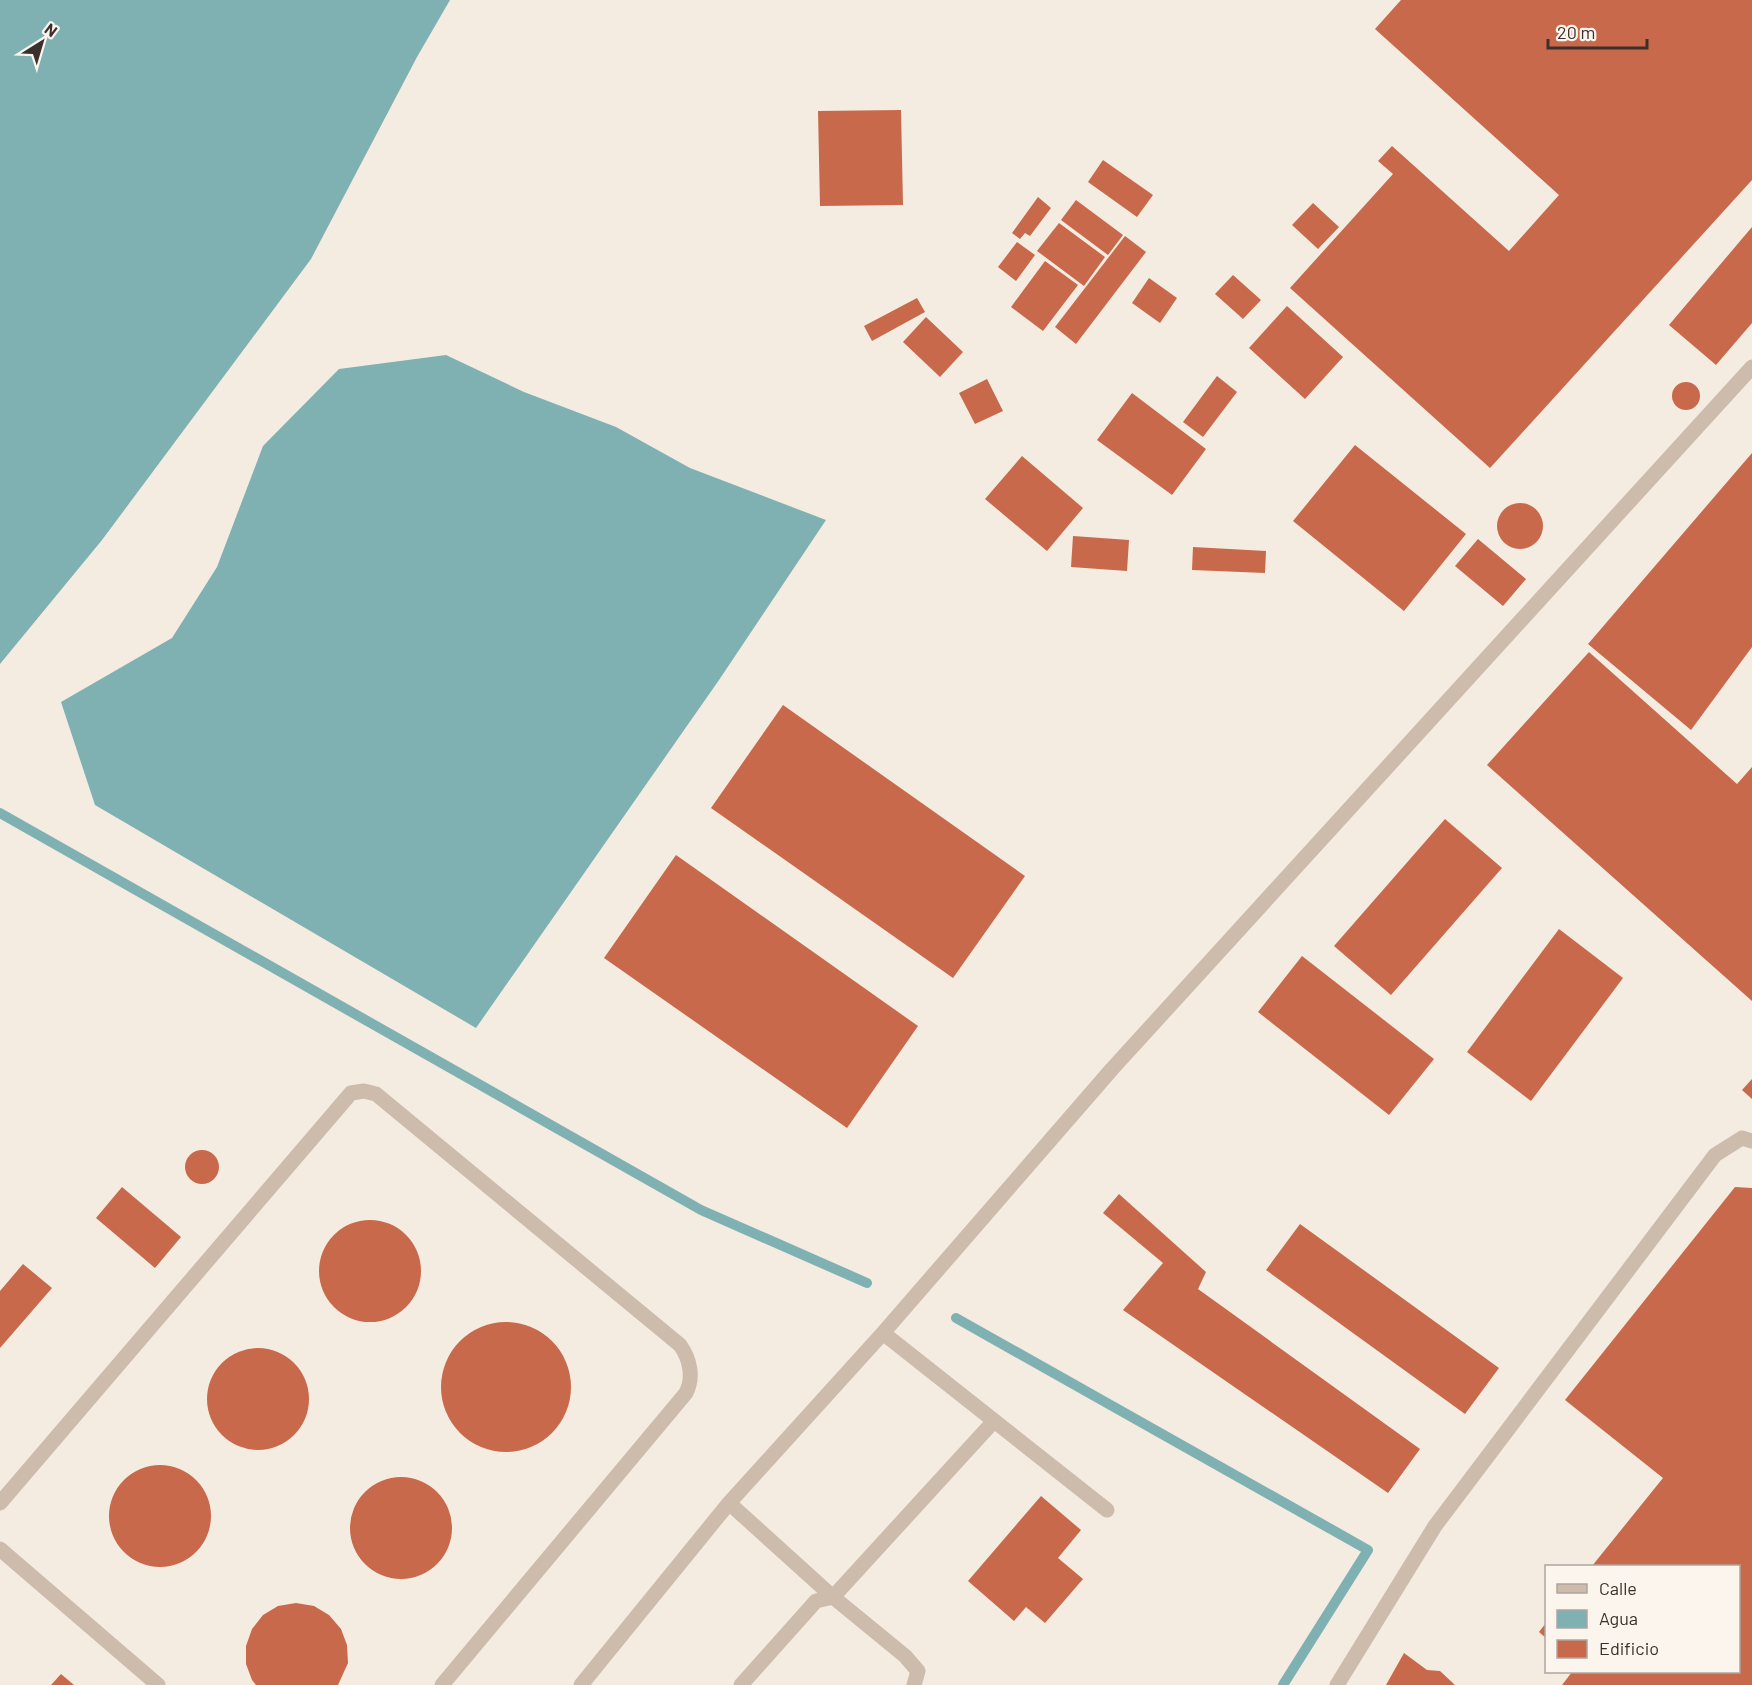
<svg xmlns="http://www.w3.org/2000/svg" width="1752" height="1685" font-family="Barlow,sans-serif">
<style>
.water{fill:#7fb0b2}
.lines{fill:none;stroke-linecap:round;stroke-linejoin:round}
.stream{stroke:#7fb0b2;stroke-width:10}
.building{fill:#c8694b}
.service{stroke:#cdbbac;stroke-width:15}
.minor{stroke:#cdbbac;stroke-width:15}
</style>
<rect width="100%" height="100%" fill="#f4ebe1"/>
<path class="water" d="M 0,0 L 450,0 L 417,57 L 311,259 L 102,540 L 0,664 Z
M 446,355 L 524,392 L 616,427 L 690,468 L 826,520 L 719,680 L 476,1028 L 95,805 L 61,702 L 172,638 L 217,567 L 263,446 L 339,369 Z"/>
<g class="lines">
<path class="stream" d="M 0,813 L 701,1210 L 867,1283
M 956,1318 L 1368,1550 L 1283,1685"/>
</g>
<path class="building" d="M 1401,0 L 1752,0 L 1752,180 L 1490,468 L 1290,288 L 1393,174 L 1378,161 L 1392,146 L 1509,251 L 1559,195 L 1375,29 Z
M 901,110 L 903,205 L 820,206 L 818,111 Z
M 1103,160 L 1153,195 L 1137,217 L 1088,182 Z
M 1038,197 L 1051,208 L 1030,236 L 1025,233 L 1020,239 L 1012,233 Z
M 1076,200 L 1123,235 L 1108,255 L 1061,220 Z
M 1313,203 L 1339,227 L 1318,249 L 1292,225 Z
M 1059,223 L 1105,257 L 1084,286 L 1037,251 Z
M 1752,227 L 1752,323 L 1716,365 L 1669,325 Z
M 1125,236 L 1146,252 L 1076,344 L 1055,327 Z
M 1017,242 L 1035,255 L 1016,281 L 998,267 Z
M 1045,261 L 1078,285 L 1043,331 L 1011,307 Z
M 1233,275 L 1261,300 L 1243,319 L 1215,294 Z
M 1149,278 L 1177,298 L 1160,323 L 1132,303 Z
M 917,298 L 925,312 L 872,341 L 864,326 Z
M 1287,306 L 1343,357 L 1305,399 L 1249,348 Z
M 926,317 L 963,352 L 940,377 L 903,342 Z
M 1217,376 L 1237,392 L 1203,437 L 1183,422 Z
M 987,379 L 1003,411 L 975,424 L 959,393 Z
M1672 396a14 14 0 1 1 28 0a14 14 0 1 1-28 0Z
M 1132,393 L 1206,449 L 1172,495 L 1097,440 Z
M 1355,445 L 1466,534 L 1404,611 L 1293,521 Z
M 1752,453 L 1752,647 L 1691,730 L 1588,644 Z
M 1022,456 L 1083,508 L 1047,551 L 985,499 Z
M1497 526a23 23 0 1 1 46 0a23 23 0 1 1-46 0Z
M 1073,536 L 1129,540 L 1127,571 L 1071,567 Z
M 1478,539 L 1526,579 L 1503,606 L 1455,566 Z
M 1193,547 L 1266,551 L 1265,573 L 1192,570 Z
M 1589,652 L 1737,784 L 1752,767 L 1752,1001 L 1487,765 Z
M 783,705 L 1025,876 L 953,978 L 711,808 Z
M 1445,819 L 1502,868 L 1391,995 L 1334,946 Z
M 676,855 L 918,1026 L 847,1128 L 604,958 Z
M 1559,929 L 1623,978 L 1531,1101 L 1467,1052 Z
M 1302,956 L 1434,1059 L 1389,1115 L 1258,1012 Z
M 1752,1079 L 1752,1099 L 1742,1090 Z
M185 1167a17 17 0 1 1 34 0a17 17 0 1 1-34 0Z
M 122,1187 L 181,1237 L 155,1268 L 96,1218 Z
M 1735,1187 L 1752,1188 L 1752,1685 L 1562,1685 L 1572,1672 L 1738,1672 L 1738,1566 L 1592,1566 L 1663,1478 L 1565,1400 Z
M 1119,1194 L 1206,1272 L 1198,1289 L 1420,1449 L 1388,1493 L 1123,1310 L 1163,1263 L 1103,1213 Z
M319 1271a51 51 0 1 1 102 0a51 51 0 1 1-102 0Z
M 1300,1224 L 1499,1368 L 1465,1414 L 1266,1270 Z
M 23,1264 L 52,1288 L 0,1348 L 0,1291 Z
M441 1387a65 65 0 1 1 130 0a65 65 0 1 1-130 0Z
M207 1399a51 51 0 1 1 102 0a51 51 0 1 1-102 0Z
M109 1516a51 51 0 1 1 102 0a51 51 0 1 1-102 0Z
M350 1528a51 51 0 1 1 102 0a51 51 0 1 1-102 0Z
M 1041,1496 L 1081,1530 L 1058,1558 L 1083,1579 L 1045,1623 L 1026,1607 L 1014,1621 L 968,1581 Z
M 296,1603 L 314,1606 L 329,1615 L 341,1629 L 347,1645 L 348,1663 L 338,1685 L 256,1685 L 252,1680 L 246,1664 L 246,1646 L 252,1629 L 263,1615 L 278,1606 Z
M 1546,1623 L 1546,1638 L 1539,1632 Z
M 1404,1653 L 1427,1670 L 1440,1671 L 1455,1685 L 1386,1685 Z
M 61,1674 L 74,1685 L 51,1685 Z"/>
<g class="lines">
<path class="service" d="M 0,1503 L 351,1093 L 364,1091 L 376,1094 L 680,1345 C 690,1359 694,1377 686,1393 L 442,1685
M 0,1549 L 158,1685
M 1337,1685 L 1435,1526 L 1715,1155 L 1742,1138 L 1752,1141"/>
<path class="minor" d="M 883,1333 L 1107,1510
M 729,1503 L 833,1597 L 905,1656 L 918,1671 L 914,1685
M 581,1685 L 729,1503 L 883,1333 L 1112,1069 L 1752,367
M 741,1685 L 816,1601 L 833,1597 L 994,1421"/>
</g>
<rect x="1545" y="1565" width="195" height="108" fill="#fbf5ee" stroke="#aea6a0" stroke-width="1.5"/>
<rect x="1557" y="1584" width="30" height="9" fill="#cdbbac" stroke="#aea6a0" stroke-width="1.5"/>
<text x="1599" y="1595" font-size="18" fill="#3b302b">Calle</text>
<rect x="1557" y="1610" width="30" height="18" fill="#7fb0b2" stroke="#aea6a0" stroke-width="1.5"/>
<text x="1599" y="1625" font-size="18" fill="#3b302b">Agua</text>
<rect x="1557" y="1640" width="30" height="18" fill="#c8694b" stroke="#aea6a0" stroke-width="1.5"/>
<text x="1599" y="1655" font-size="18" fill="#3b302b">Edificio</text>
<g transform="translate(42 42) rotate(37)" stroke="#fbf5ee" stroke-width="4.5" paint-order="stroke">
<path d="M0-4.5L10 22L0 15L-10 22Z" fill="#3b302b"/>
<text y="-9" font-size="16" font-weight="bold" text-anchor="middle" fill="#3b302b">N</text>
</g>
<path d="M1548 39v9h99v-9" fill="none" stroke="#3b302b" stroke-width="3"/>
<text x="1557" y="39" font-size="18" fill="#3b302b" stroke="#fbf5ee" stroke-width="4.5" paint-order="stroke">20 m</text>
</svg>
